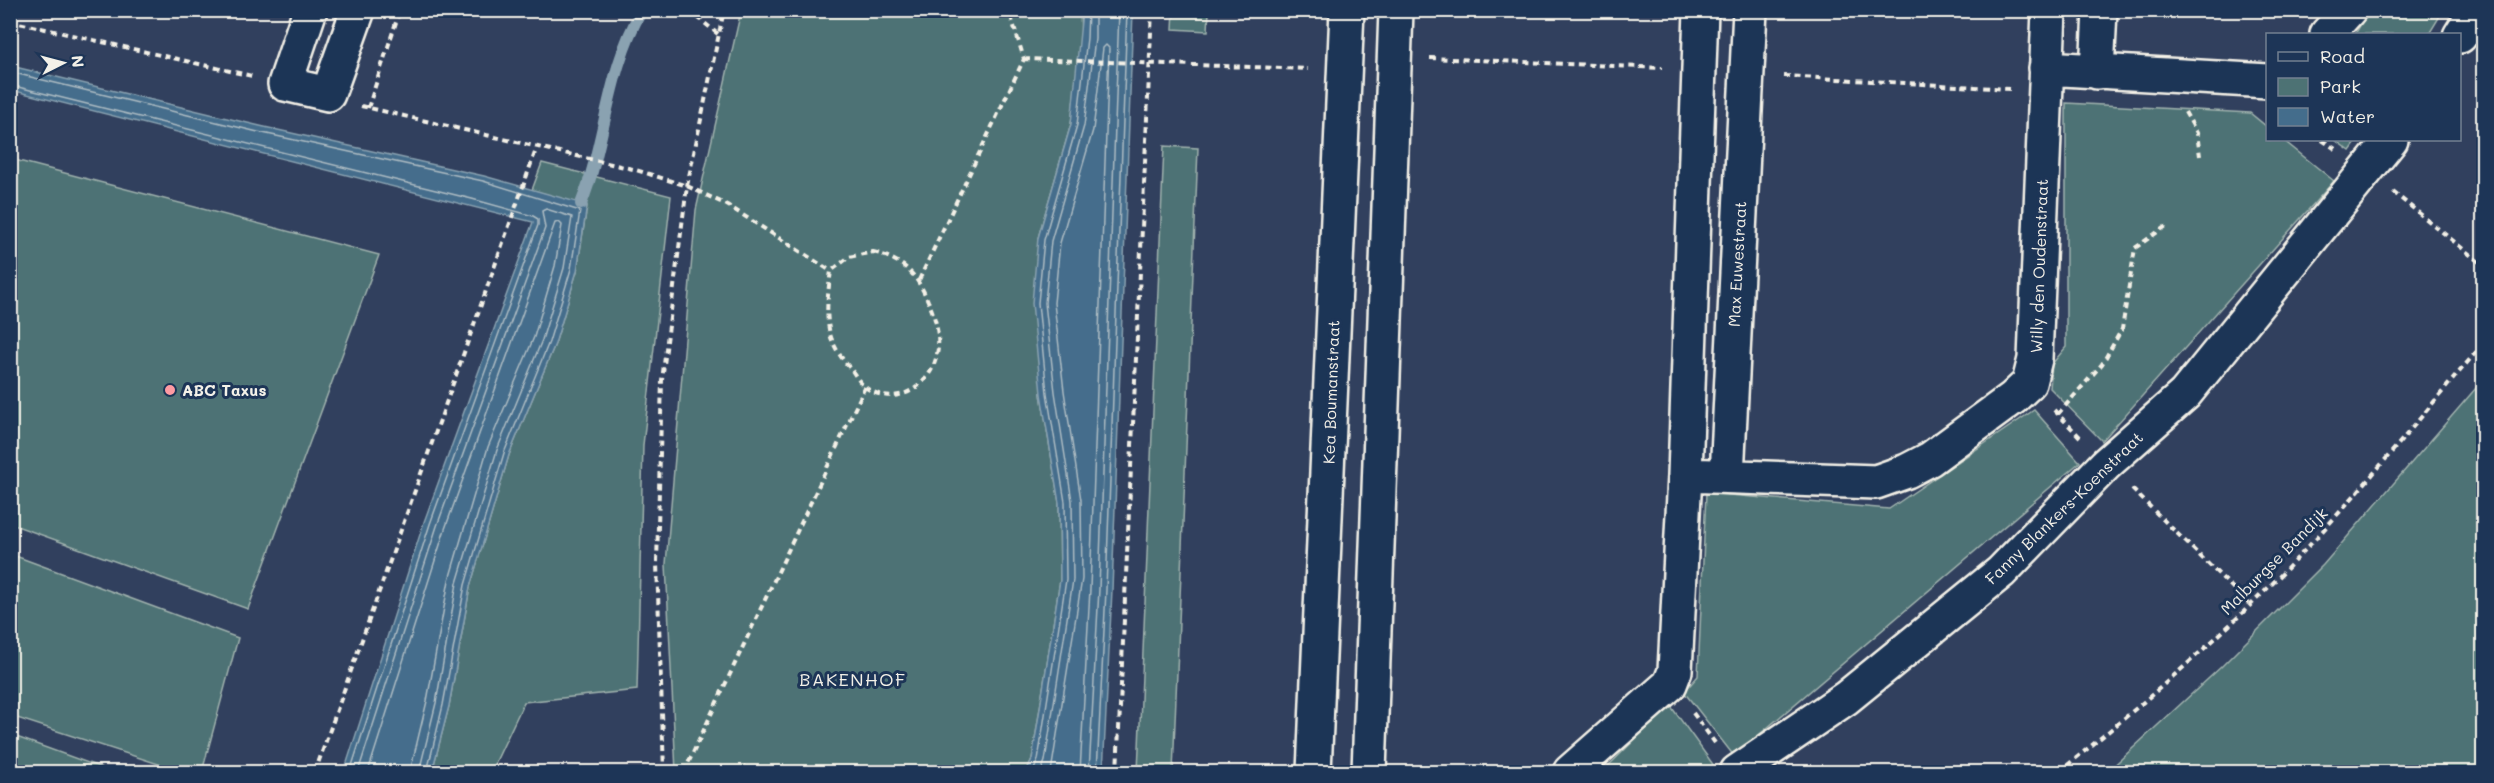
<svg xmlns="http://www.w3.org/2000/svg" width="2494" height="783" font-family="Mali,sans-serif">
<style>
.green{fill:#4d7274;stroke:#a0b2ae;stroke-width:1.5}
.water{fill:#446d8c;stroke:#8aa2b1;stroke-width:1.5}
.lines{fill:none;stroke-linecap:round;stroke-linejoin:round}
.shore{stroke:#aebcc3;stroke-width:1.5}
.stream{stroke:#8aa2b1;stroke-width:12}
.minor-casing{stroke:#f4f1e8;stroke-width:38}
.path{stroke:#f4f1e8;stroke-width:4;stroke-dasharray:6 4.5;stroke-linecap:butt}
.minor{stroke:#1d3557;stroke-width:33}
.poi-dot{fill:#ff9aa2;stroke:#1d3557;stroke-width:2}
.labels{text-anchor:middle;stroke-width:6;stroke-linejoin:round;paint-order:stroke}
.street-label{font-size:16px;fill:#f4f1e8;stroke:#1d3557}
.poi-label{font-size:16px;font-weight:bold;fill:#f4f1e8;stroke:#1d3557;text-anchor:start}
.neighbourhood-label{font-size:18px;letter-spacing:1.5px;fill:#f4f1e8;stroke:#1d3557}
</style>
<rect width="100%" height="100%" fill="#31405e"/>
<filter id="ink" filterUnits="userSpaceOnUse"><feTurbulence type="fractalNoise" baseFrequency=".0167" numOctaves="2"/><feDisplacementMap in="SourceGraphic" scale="12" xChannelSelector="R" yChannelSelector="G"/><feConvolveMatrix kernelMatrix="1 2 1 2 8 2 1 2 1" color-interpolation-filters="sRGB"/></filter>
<g filter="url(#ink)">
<path class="green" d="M 741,11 L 1080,11 L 1081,37 L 1071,124 L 1038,238 L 1041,394 L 1059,503 L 1060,580 L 1032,759 L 1026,772 L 676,772 L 666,564 L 696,210 Z
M 1174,11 L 1209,11 L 1208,31 L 1173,29 Z
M 2369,11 L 2369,10 L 2443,11 L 2429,34 L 2355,34 Z
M 2066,103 L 2250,113 L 2267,127 L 2268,140 L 2283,140 L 2334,181 L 2102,441 L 2050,388 L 2052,364 L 2066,347 Z
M 2335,140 L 2358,140 L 2350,151 Z
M 1164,146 L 1198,148 L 1173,772 L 1138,772 Z
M 11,159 L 379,255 L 248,609 L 11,524 Z
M 542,163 L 671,196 L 643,445 L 637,690 L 524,702 L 491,772 L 432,772 L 449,706 L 470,587 L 509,455 L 555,344 L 577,271 L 587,206 L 532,190 Z
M 2483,380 L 2483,772 L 2107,772 L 2221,667 L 2323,565 Z
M 2034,410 L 2080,462 L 1734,756 L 1684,692 L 1698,676 L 1706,493 L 1889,509 Z
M 10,554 L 238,638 L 202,772 L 183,772 L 11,716 Z
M 1670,705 L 1717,770 L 1713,772 L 1602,772 Z
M 10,735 L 11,735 L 113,772 L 11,772 Z"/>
<path class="water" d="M 1082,11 L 1133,11 L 1112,590 L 1103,772 L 1026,772 L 1032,759 L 1060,580 L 1059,503 L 1041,394 L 1032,303 L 1038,238 L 1071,124 Z
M 11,66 L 260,126 L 484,176 L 587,205 L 577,271 L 555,344 L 509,455 L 470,587 L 449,706 L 432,772 L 344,772 L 424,522 L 533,222 L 11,90 Z"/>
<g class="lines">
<path class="shore" d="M 10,72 L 258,132 L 483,181 L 580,211 L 571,269 L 549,342 L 504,453 L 465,585 L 443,705 L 427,772
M 10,85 L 472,199 L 533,216 L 538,219 L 538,225 L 430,524 L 350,772
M 358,772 L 437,526 L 545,228 L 542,211 L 546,209 L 572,217 L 564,268 L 542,340 L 497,450 L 457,583 L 436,703 L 419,772
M 368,772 L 445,529 L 555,223 L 559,222 L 562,225 L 555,266 L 534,337 L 488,447 L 449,580 L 427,701 L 410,772
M 1033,772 L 1038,760 L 1066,580 L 1065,502 L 1047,393 L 1038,303 L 1044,240 L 1077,125 L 1087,38 L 1088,10
M 1041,772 L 1045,761 L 1073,580 L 1072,501 L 1055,392 L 1045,303 L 1051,241 L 1084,126 L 1095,39 L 1095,10
M 1051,772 L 1082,579 L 1081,500 L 1064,391 L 1054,303 L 1060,243 L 1093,130 L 1103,48 L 1106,45 L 1109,48 L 1090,589 L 1080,772
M 1089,772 L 1099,589 L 1119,10
M 1097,772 L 1106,590 L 1127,10"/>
<path class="stream" d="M 581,204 C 606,142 607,69 642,10"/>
<g class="minor-casing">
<path id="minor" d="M 310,10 L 285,84 L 328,94 L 358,10
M 2327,34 L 2349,10
M 2460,36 L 2476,10
M 2046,68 L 2268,81
M 2097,72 L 2100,10
M 1685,475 L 1701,10
M 1727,476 L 1750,10
M 1314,772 L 1347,10
M 1369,772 L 1396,10
M 1570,772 L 1670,684 L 1675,671 L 1685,475 L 1876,482 L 1907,471 L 1930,459 L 2013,398 L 2029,383 L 2035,359 L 2049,10
M 1737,772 L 1846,698 L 2001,572 L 2106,464 L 2185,394 L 2391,140"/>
</g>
<path class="path" d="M 689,10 L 719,35
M 10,21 L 252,76
M 1430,58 L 1662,68
M 1024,59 L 1308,69
M 1784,76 L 2010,89
M 361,106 L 633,169 L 687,186 L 727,205 L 831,271
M 368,108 L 400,10
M 2185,112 L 2197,133 L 2200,156
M 2322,140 L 2337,150
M 2393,192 L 2484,266
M 873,252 C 903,260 916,273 928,301 C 935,316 941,337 937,354 C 931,387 895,409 865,387 C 860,383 855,375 851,369 C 843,361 833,346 830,334 C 825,313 828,292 831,271 L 849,257 Z
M 919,280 L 1024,59 L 1009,10
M 2054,410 L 2080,437
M 2058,414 L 2102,364 L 2122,329 L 2135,248 L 2169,224
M 2132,489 L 2249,604
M 1693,713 L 1715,743
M 315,772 L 537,147
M 575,772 L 605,772
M 664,772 L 657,563 L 662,380 L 687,186 L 724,10
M 684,772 L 865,387
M 1117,772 L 1152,10
M 2059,772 C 2153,696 2246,616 2327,526 C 2381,467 2431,404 2484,343"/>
<use href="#minor" class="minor"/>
</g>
</g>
<circle class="poi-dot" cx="170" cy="390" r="6"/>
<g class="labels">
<g class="street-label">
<text transform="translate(1737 264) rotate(-87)" y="6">Max Euwestraat</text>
<text transform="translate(2039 266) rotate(-88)" y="6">Willy den Oudenstraat</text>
<text transform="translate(1331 392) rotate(-88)" y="6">Kea Boumanstraat</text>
<text transform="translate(2064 508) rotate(-44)" y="6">Fanny Blankers-Koenstraat</text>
<text transform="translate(2274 561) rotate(-45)" y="6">Malburgse Bandijk</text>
</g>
<g class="poi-label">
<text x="182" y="396">ABC Taxus</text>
</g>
<g class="neighbourhood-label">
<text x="853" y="686">BAKENHOF</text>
</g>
</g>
<rect width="2494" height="783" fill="none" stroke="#1d3557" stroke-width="36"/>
<rect x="18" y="18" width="2458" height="747" fill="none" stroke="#f4f1e8" stroke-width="2" filter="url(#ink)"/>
<rect x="2266" y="33" width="195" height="108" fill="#1d3557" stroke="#738091" stroke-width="1.5"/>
<rect x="2278" y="52" width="30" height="9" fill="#1d3557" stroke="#738091" stroke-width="1.5"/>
<text x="2320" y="63" font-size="18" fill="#f4f1e8">Road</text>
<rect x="2278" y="78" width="30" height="18" fill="#4d7274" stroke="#738091" stroke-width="1.5"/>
<text x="2320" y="93" font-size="18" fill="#f4f1e8">Park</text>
<rect x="2278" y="108" width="30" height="18" fill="#446d8c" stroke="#738091" stroke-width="1.5"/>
<text x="2320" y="123" font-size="18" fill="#f4f1e8">Water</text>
<g transform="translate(63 63) rotate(84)" stroke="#1d3557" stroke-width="4.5" paint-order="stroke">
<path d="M0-4.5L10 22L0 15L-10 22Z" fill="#f4f1e8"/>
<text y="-9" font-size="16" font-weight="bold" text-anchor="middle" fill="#f4f1e8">N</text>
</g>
</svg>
